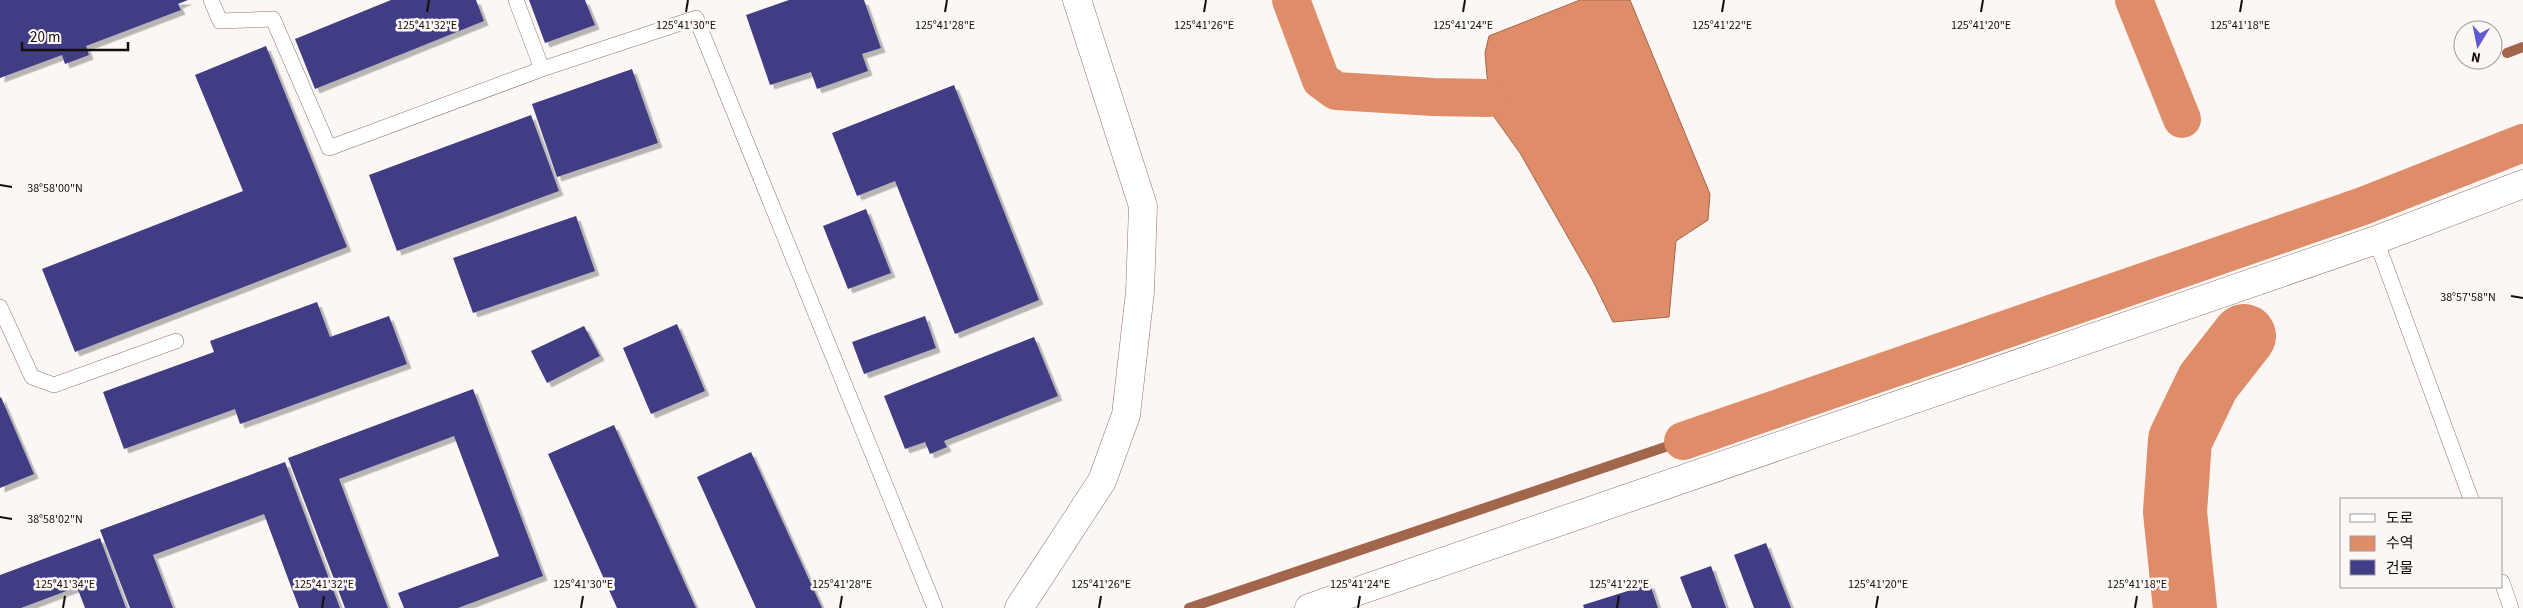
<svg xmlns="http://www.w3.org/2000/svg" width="2523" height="608" font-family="'Source Sans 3','Noto Sans KR',sans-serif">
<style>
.water{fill:#df8c69;stroke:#a2664c}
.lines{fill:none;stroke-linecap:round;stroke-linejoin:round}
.stream{stroke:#a2664c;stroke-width:10}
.canal{stroke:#df8c69;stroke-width:38}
.river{stroke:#df8c69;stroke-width:64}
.building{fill:#403e84;filter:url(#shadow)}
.lane-casing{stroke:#8c766d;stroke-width:16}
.street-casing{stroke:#8c766d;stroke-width:29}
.secondary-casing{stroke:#8c766d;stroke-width:29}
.lane{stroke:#fff;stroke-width:15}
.street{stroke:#fff;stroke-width:28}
.secondary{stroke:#fff;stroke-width:28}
.ticks{fill:none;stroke:#150d0a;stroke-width:2}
.ticks-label{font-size:12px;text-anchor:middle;fill:#150d0a;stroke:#fcf7f5;stroke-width:5;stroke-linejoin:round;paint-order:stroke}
</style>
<defs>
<filter id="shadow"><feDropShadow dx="4.5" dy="4.5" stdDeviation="0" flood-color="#0004"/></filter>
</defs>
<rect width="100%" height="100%" fill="#fcf7f5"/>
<path class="water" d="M 1580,0 L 1630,0 L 1710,194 L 1708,220 L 1676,241 L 1669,317 L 1613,322 L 1593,281 L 1520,153 L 1490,111 L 1485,53 L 1489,36 Z"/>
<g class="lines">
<path class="stream" d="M 2507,53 L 2523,47
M 1189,608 L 1683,441"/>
<path class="canal" d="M 1291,0 L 1321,80 L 1336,91 L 1433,97 L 1489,98
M 2134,0 L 2182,119
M 1683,441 L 2363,206 L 2523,143"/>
<path class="river" d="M 2185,608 L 2175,512 L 2180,440 L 2208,382 L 2244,336"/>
</g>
<path class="building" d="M 0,0 L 188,0 L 178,4 L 181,10 L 86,46 L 89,55 L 65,64 L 62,55 L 0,78 Z
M 391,0 L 476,0 L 484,21 L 315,89 L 295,39 Z
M 529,0 L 585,0 L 595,25 L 545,43 Z
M 789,0 L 864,0 L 881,48 L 862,54 L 868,71 L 817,89 L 811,72 L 770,85 L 746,15 Z
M 266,46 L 347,247 L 75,352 L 42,269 L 243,191 L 195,75 Z
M 632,69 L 658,143 L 557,177 L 532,104 Z
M 954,85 L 1039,300 L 955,334 L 895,181 L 857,196 L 832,133 Z
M 531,115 L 559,191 L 397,251 L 369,175 Z
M 866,209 L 891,273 L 848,289 L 823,226 Z
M 576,216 L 595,271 L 473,313 L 453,258 Z
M 317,302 L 330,337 L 389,316 L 407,364 L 240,424 L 235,409 L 124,449 L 103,392 L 214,352 L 210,341 Z
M 925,316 L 936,348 L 864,374 L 852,342 Z
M 677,324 L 705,391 L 651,414 L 623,348 Z
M 584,326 L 600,356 L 547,383 L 531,351 Z
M 1034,337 L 1058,396 L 944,441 L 947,447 L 930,454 L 925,442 L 905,449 L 884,396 Z
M 473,389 L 543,576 L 458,608 L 404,608 L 398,593 L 499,556 L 454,436 L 339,479 L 388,608 L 345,608 L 288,458 Z
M 1,397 L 34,474 L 0,488 L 0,398 Z
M 614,425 L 696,608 L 617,608 L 548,454 Z
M 751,452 L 822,608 L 756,608 L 697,477 Z
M 285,462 L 340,608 L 299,608 L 264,514 L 153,555 L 173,608 L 130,608 L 100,530 Z
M 100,538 L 126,608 L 85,608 L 77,587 L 21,608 L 0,608 L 0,575 Z
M 1766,543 L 1791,608 L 1754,608 L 1734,555 Z
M 1711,566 L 1726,608 L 1692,608 L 1680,577 Z
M 1650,584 L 1658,608 L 1584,608 L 1583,605 Z"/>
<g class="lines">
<g class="lane-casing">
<path id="lane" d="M 211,0 L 220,21 L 273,19 L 329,148 L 542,69
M 516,0 L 542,69 L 696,18 L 935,608
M 2376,240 L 2471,499
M 0,307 L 32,377 L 54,385 L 176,341
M 2502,582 L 2511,608"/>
</g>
<g class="street-casing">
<path id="street" d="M 1019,608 L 1102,481 L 1126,415 L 1140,292 L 1143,206 L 1077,0"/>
</g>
<g class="secondary-casing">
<path id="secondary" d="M 1309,608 L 2376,240 L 2523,184"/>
</g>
<use href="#lane" class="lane"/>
<use href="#street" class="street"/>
<use href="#secondary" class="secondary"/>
</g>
<path class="ticks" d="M 427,12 L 429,0M 686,12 L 688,0M 945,12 L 947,0M 1204,12 L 1206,0M 1463,12 L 1465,0M 1722,12 L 1724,0M 1981,12 L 1983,0M 2240,12 L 2242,0M 0,185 L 12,187M 2511,296 L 2523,298M 0,517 L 12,519M 63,608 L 65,596M 322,608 L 324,596M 581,608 L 583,596M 840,608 L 842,596M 1099,608 L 1101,596M 1358,608 L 1360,596M 1617,608 L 1619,596M 1876,608 L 1878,596M 2135,608 L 2137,596"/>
<g class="ticks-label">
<text x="427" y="29">125°41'32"E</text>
<text x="686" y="29">125°41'30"E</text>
<text x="945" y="29">125°41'28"E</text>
<text x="1204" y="29">125°41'26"E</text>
<text x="1463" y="29">125°41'24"E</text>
<text x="1722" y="29">125°41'22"E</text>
<text x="1981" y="29">125°41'20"E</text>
<text x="2240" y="29">125°41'18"E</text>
<text x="55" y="192">38°58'00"N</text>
<text x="2468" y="301">38°57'58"N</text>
<text x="55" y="523">38°58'02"N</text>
<text x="65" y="588">125°41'34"E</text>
<text x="324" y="588">125°41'32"E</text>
<text x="583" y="588">125°41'30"E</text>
<text x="842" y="588">125°41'28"E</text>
<text x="1101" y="588">125°41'26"E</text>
<text x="1360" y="588">125°41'24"E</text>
<text x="1619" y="588">125°41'22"E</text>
<text x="1878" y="588">125°41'20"E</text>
<text x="2137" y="588">125°41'18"E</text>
</g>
<rect x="2340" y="498" width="162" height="90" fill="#fcf7f5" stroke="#a09997"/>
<rect x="2350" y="514" width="25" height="8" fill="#ffffff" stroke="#a09997"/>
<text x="2386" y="523" font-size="15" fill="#150d0a">도로</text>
<rect x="2350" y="536" width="25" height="15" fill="#df8c69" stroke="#a09997"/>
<text x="2386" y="548" font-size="15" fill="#150d0a">수역</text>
<rect x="2350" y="560" width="25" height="15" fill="#403e84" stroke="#a09997"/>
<text x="2386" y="573" font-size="15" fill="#150d0a">건물</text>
<g transform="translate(2478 45) rotate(190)"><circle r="24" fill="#fcf7f5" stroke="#a09997"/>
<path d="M0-4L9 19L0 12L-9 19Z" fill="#605ad2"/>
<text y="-8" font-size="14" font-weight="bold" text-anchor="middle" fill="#150d0a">N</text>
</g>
<path d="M22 42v8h106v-8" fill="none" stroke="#150d0a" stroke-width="2.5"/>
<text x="30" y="42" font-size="15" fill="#150d0a" stroke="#fcf7f5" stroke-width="4" paint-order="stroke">20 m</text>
</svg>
